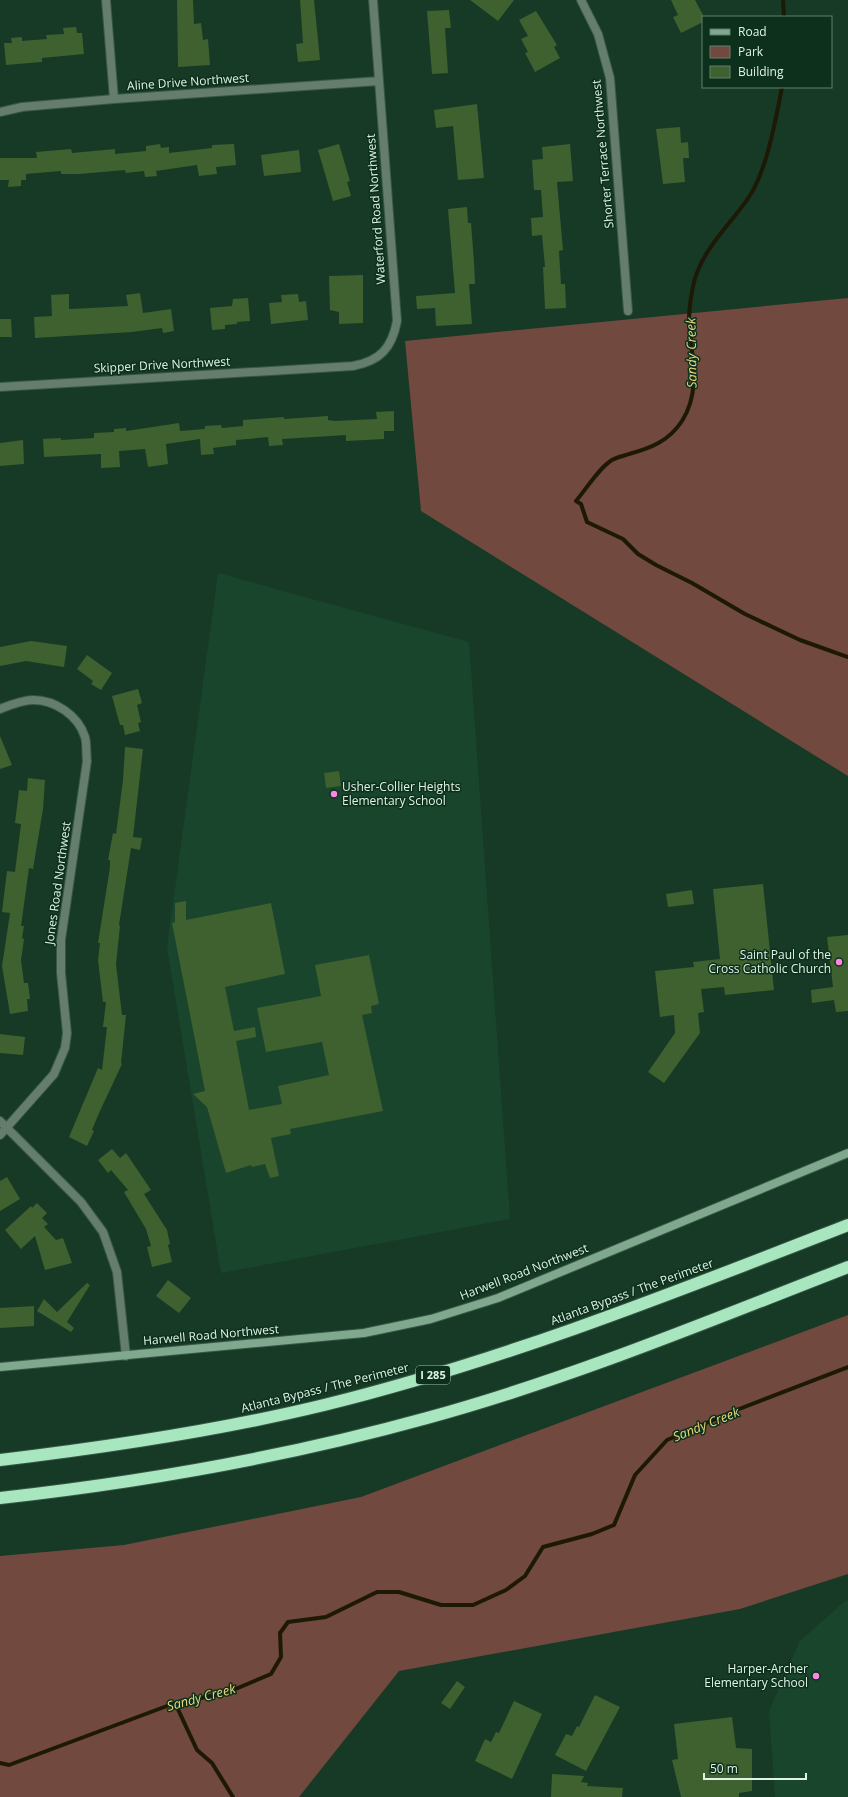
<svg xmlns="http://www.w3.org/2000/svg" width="848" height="1797" font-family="'Open Sans',sans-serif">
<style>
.built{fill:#19452c}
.green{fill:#71493e}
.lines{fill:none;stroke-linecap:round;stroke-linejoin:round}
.stream{stroke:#1e1906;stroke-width:4}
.building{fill:#3f602f}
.street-casing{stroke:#375845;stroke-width:10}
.secondary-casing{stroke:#375845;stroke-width:10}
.highway-casing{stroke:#375845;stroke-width:14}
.street{stroke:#647d6d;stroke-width:8}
.secondary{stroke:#80a88e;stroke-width:8}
.highway{stroke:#a7e6be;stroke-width:12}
.poi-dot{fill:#fd86e2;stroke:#0c301c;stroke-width:1.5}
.labels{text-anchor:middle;stroke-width:3;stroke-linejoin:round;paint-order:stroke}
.shield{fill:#0c301c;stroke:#a0b9a9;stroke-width:1}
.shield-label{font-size:11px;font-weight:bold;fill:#e0f4e6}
.street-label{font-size:12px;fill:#e0f4e6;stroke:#0c301c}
.poi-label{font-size:12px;fill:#e0f4e6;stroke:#0c301c;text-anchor:end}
.water-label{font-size:13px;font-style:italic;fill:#ebd67a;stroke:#0c301c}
</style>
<rect width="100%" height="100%" fill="#173a26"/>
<path class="built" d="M 218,573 L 469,642 L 510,1219 L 221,1273 L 167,947 Z
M 848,1600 L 848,1797 L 775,1797 L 769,1711 L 800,1641 L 844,1602 Z"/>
<path class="green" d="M 848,298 L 848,776 L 421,511 L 405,341 Z
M 848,1315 L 848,1574 L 740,1609 L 399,1671 L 299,1797 L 0,1797 L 0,1556 L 124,1545 L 361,1497 Z"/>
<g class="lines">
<path class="stream" d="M 783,0 L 784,17
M 782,87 C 776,118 767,170 749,197 C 730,225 703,248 694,282 C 691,295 689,308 689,321 C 691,355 702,390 682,421 C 669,441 651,448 629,454 C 624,456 617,457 612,460 C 598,469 587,488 576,501 L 581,504 L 587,522 L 623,539 L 638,554 L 656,565 L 692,583 L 745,614 L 800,640 L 848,657
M 175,1703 L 197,1750 L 212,1763 L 233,1797
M 0,1763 L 9,1765 L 175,1703 L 226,1693 L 271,1674 L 281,1657 L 280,1633 L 288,1622 L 326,1617 L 377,1592 L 399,1592 L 441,1605 L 473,1605 L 506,1590 L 525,1576 L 543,1547 L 592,1534 L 614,1525 L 635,1475 L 667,1440 L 734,1411 L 848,1367"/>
</g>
<path class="building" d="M 177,0 L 193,0 L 194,24 L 201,23 L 203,40 L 208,39 L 210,65 L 178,67 Z
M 300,0 L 314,0 L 320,60 L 298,62 L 296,44 L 303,43 Z
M 470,0 L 514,0 L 498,21 Z
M 671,0 L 695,0 L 703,15 L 703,22 L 681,33 L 673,17 L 678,15 Z
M 449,10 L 451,28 L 445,28 L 448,73 L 432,74 L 427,11 Z
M 536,11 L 557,45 L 554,47 L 560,58 L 535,72 L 525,53 L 528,52 L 521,39 L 528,36 L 519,20 Z
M 76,27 L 77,33 L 82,33 L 84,54 L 42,58 L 42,62 L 6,65 L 4,43 L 12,43 L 11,38 L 22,37 L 22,41 L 47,39 L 46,35 L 64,34 L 63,28 Z
M 477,104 L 484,178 L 458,180 L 453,126 L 436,128 L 434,110 Z
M 680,127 L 681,143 L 688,142 L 689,158 L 683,158 L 685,182 L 663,184 L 656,129 Z
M 160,144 L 161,148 L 169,147 L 169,153 L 212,148 L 212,145 L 234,144 L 236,165 L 216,167 L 217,174 L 199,176 L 197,165 L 156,171 L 157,176 L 145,177 L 144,171 L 126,173 L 125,170 L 79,174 L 61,174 L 61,171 L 26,174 L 26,180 L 21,180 L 21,186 L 8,187 L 9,180 L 0,180 L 0,158 L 37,158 L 36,152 L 71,149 L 72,153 L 115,149 L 115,154 L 146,151 L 146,146 Z
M 339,144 L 350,181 L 347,182 L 351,196 L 333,201 L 318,150 Z
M 570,144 L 573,181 L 557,182 L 563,250 L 559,251 L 561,284 L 565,284 L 566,308 L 545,309 L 543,267 L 545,267 L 542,235 L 532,236 L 531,218 L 543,217 L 541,190 L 534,190 L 532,160 L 543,159 L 542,147 Z
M 299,150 L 301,172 L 264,176 L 261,155 Z
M 467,207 L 468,223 L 471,223 L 474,262 L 475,284 L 469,284 L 472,324 L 436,326 L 435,308 L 417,309 L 416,296 L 455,293 L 448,209 Z
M 363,275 L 363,323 L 339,324 L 339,312 L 330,310 L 329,276 Z
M 140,293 L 143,313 L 171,309 L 174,331 L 163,333 L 162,328 L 132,332 L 35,338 L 34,317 L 52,316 L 51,295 L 69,294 L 69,309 L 71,309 L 128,306 L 126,295 Z
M 298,294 L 299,302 L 306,301 L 308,320 L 271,324 L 269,303 L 282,302 L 281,295 Z
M 248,298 L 250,321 L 237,322 L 237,324 L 225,325 L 225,329 L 212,330 L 210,308 L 232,306 L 233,299 Z
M 0,319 L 11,319 L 12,337 L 0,337 Z
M 394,411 L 394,431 L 384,431 L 384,439 L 346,441 L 346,435 L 282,439 L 283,445 L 269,446 L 268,437 L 236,440 L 236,445 L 213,448 L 214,454 L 201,455 L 200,439 L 166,444 L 168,464 L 148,467 L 145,449 L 119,451 L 120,467 L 101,468 L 101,454 L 44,457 L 43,439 L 61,438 L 61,440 L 94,438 L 94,433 L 114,432 L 114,429 L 126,428 L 126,431 L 179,423 L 180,431 L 205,429 L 205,426 L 221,425 L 222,428 L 243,426 L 243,420 L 284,417 L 284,419 L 328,416 L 328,420 L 335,421 L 377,419 L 376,412 Z
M 23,440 L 24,464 L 0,466 L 0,443 Z
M 31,641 L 67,646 L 64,667 L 26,661 L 0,666 L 0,647 Z
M 87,655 L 112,673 L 101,690 L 91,684 L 93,681 L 77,669 Z
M 138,689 L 142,703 L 137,705 L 141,722 L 138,723 L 140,731 L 125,735 L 123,725 L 120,725 L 112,696 Z
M 0,736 L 12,765 L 0,769 Z
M 125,747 L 143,749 L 133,837 L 142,838 L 140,850 L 131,848 L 119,925 L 120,926 L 116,964 L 122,1015 L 126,1015 L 121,1063 L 122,1064 L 99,1113 L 92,1130 L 94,1131 L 87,1146 L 69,1137 L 98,1068 L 102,1070 L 107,1027 L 103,1027 L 106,1002 L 103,1002 L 98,960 L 100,943 L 98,943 L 110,867 L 110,860 L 108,860 L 113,833 L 116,834 L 123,780 Z
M 339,771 L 341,786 L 326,788 L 324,773 Z
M 28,778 L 45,780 L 43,809 L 33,869 L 29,868 L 21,926 L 24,926 L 22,938 L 24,939 L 21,960 L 24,983 L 28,983 L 30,999 L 27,999 L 28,1011 L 10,1014 L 2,966 L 10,913 L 2,912 L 7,871 L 15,872 L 21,824 L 15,823 L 19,790 L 27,791 Z
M 763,884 L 774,990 L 725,995 L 724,987 L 701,989 L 704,1012 L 698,1013 L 700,1033 L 664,1083 L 648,1072 L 675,1033 L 674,1015 L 660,1017 L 655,971 L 694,967 L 693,962 L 720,959 L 713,889 Z
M 692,890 L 694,904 L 668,907 L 666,894 Z
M 186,901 L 186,920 L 271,903 L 285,974 L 225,987 L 234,1031 L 255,1027 L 256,1037 L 236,1041 L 249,1110 L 282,1104 L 278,1086 L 329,1075 L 322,1042 L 266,1052 L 257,1008 L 321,996 L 315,965 L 369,955 L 379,1004 L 371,1006 L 372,1013 L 362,1015 L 383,1111 L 290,1129 L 291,1134 L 271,1138 L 279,1176 L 270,1178 L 265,1164 L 252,1167 L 251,1165 L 226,1173 L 207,1107 L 193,1094 L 205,1091 L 172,923 L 175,922 L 175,903 Z
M 848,935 L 848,1011 L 836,1012 L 834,1000 L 812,1003 L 811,990 L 833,987 L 827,937 Z
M 0,1034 L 25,1037 L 23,1055 L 0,1053 Z
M 112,1149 L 120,1158 L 126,1153 L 151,1190 L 144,1194 L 167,1230 L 170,1244 L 168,1245 L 172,1262 L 152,1267 L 147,1247 L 151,1246 L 146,1229 L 124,1192 L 128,1190 L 111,1170 L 108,1173 L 98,1160 Z
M 7,1177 L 20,1199 L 0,1211 L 0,1181 Z
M 37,1203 L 47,1213 L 42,1218 L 48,1224 L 44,1227 L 56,1240 L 63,1238 L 72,1263 L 45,1270 L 35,1236 L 21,1249 L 5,1230 L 31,1206 L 32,1208 Z
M 168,1280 L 191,1298 L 179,1313 L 156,1296 Z
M 87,1283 L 90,1285 L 67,1322 L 74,1328 L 71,1332 L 37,1311 L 44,1299 L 57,1312 Z
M 34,1306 L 34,1326 L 0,1328 L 0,1308 Z
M 457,1681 L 465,1687 L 450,1709 L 441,1703 Z
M 595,1695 L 620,1707 L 586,1771 L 555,1755 L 566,1734 L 572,1736 L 577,1726 L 579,1727 Z
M 514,1701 L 542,1714 L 512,1779 L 475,1761 L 485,1739 L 491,1742 L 496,1732 L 499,1733 Z
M 732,1717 L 736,1748 L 752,1749 L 752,1791 L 739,1793 L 739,1797 L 681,1797 L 672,1760 L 678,1759 L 674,1724 Z
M 552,1774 L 584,1776 L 581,1782 L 588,1783 L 587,1786 L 623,1788 L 622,1797 L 551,1797 Z"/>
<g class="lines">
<g class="street-casing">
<path id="street" d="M 106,0 L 114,99
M 581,0 L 598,34 L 610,78 L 628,311
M 0,112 L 22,107 L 114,99 L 379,81
M 0,387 L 353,366 C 380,361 392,348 397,321 L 373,0
M 0,709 C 10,705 22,700 33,700 C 55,700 78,715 85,737 C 87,744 86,754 87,761 L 61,940 L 61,973 L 67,1033 L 65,1048 L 54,1074 L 0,1135
M 0,1121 L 81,1202 L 103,1232 L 117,1272 L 126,1356"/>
</g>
<g class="secondary-casing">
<path id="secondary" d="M 0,1367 L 364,1333 L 431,1319 L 498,1298 L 848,1153"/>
</g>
<g class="highway-casing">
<path id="highway" d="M 0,1460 C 109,1447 217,1431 324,1405 C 503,1361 676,1292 848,1225
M 0,1498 C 144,1482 286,1457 427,1418 C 570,1379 709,1321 848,1267"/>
</g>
<use href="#street" class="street"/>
<use href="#secondary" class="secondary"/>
<use href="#highway" class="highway"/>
</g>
<g class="poi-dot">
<circle cx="334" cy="794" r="4"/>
<circle cx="839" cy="962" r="4"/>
<circle cx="816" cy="1676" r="4"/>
</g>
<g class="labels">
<rect class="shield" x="416" y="1366" width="34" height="18" rx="3"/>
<g class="shield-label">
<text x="433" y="1379">I 285</text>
</g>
<g class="street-label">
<text transform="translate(188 82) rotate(-4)" y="4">Aline Drive Northwest</text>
<text transform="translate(603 154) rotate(-95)" y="4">Shorter Terrace Northwest</text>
<text transform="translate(376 209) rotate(-94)" y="4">Waterford Road Northwest</text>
<text transform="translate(162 365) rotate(-3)" y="4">Skipper Drive Northwest</text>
<text transform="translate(58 883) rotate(-82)" y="4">Jones Road Northwest</text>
<text transform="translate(524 1272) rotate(-21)" y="4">Harwell Road Northwest</text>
<text transform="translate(632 1292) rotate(-20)" y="4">Atlanta Bypass / The Perimeter</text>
<text transform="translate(211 1335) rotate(-5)" y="4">Harwell Road Northwest</text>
<text transform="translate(325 1388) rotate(-14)" y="4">Atlanta Bypass / The Perimeter</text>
</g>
<g class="poi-label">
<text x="342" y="791" text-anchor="start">Usher-Collier Heights<tspan x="342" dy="14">Elementary School</tspan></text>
<text x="831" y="959">Saint Paul of the<tspan x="831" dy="14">Cross Catholic Church</tspan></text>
<text x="808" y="1673">Harper-Archer<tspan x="808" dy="14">Elementary School</tspan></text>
</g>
<g class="water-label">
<text transform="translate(691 353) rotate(-91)" y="5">Sandy Creek</text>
<text transform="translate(706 1424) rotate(-22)" y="5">Sandy Creek</text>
<text transform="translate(201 1697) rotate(-15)" y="5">Sandy Creek</text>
</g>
</g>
<rect x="702" y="16" width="130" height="72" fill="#0c301c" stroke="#617e6d"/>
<rect x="710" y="29" width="20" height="6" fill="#80a88e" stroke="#617e6d"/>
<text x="738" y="36" font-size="12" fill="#e0f4e6">Road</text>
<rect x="710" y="46" width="20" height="12" fill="#71493e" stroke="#617e6d"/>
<text x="738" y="56" font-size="12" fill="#e0f4e6">Park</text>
<rect x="710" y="66" width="20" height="12" fill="#3f602f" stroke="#617e6d"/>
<text x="738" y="76" font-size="12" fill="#e0f4e6">Building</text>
<path d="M704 1773v6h102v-6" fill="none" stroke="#e0f4e6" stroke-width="2"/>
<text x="710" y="1773" font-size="12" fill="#e0f4e6" stroke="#0c301c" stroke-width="3" paint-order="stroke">50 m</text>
</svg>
